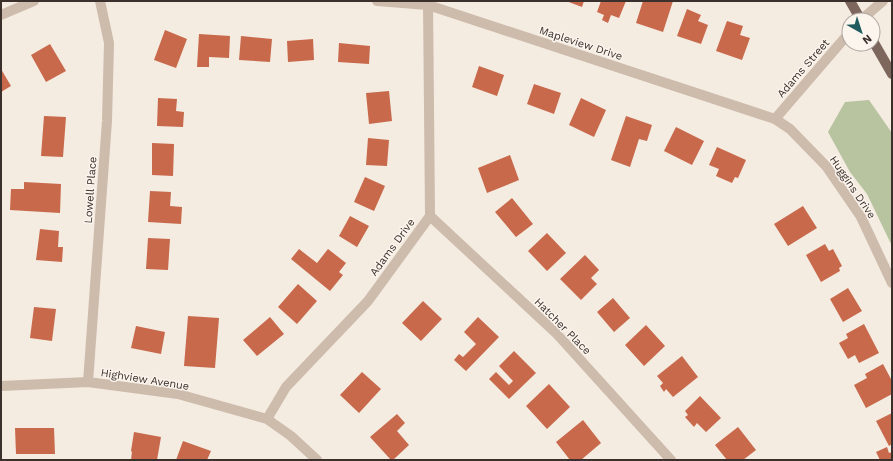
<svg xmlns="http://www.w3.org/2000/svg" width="893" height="461" font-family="'Work Sans',sans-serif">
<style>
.green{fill:#b8c4a0}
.building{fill:#c8694b}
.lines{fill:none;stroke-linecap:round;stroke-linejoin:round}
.minor{stroke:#cdbbac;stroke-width:10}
.major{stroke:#7d675c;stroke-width:10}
.labels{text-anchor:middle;stroke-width:3;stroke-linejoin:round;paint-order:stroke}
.street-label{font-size:11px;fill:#3b302b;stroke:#fbf5ee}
</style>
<rect width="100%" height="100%" fill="#f4ebe1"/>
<path class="green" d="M 869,100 L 892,133 L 892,246 L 867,194 L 850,172 L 828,132 L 845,102 Z"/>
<path class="building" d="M 566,1 L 584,1 L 582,7 Z
M 601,1 L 626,1 L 619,18 L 611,15 L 608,23 L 602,20 L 604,15 L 597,12 Z
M 643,1 L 673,1 L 663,32 L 636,23 Z
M 687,9 L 701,15 L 698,21 L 708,25 L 701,44 L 677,36 Z
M 727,21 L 743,26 L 740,35 L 750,38 L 742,60 L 716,51 Z
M 165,30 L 187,39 L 176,68 L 154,60 Z
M 199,34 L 230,36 L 229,58 L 209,57 L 209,67 L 197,67 Z
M 241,36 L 272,39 L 270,62 L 239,60 Z
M 313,39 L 314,60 L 288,62 L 287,41 Z
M 339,43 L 370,46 L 369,64 L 338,62 Z
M 50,44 L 66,71 L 46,82 L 31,55 Z
M 479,66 L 504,75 L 497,96 L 472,87 Z
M 1,69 L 11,86 L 1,92 Z
M 534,84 L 561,93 L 554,114 L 527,104 Z
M 389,91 L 392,121 L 369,124 L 366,93 Z
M 158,98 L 177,99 L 176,111 L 184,112 L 183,127 L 157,126 Z
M 581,98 L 606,110 L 594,137 L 569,125 Z
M 44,116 L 66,117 L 63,157 L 41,156 Z
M 626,116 L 652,125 L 647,141 L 639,139 L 630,167 L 611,160 Z
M 676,127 L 704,141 L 692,165 L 664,151 Z
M 368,138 L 389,140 L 387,166 L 366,165 Z
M 152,143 L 174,144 L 173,176 L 152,175 Z
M 717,147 L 746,160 L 738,178 L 735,177 L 732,183 L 716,176 L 719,169 L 709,165 Z
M 510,155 L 519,180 L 487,193 L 478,168 Z
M 365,177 L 385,186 L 374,211 L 354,202 Z
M 24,182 L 61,184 L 60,213 L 10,210 L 11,189 L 24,189 Z
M 150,191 L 171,192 L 170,206 L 182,207 L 181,224 L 148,222 Z
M 512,198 L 533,224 L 516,237 L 495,212 Z
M 803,206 L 817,228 L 788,246 L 774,224 Z
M 350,216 L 369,226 L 357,247 L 339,236 Z
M 40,229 L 59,231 L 58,247 L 63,247 L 62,262 L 36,260 Z
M 547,233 L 566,253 L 547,271 L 528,251 Z
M 148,238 L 170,239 L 168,270 L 146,269 Z
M 825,244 L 829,251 L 833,249 L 842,266 L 839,268 L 840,271 L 821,282 L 806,255 Z
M 299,249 L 317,263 L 328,249 L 346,263 L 339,272 L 343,275 L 330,291 L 291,259 Z
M 585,255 L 599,270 L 591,278 L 597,284 L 581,300 L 560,279 Z
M 298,284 L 317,301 L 297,324 L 278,307 Z
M 848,288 L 862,311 L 843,322 L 830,299 Z
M 613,298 L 630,318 L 614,332 L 597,312 Z
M 423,301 L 442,319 L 421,341 L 402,323 Z
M 34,307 L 56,309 L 52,341 L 30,338 Z
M 188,316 L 219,318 L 215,368 L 184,366 Z
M 270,317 L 284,334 L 257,356 L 243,340 Z
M 478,317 L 499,337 L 466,371 L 454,360 L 459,354 L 463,357 L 476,344 L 464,332 Z
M 864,324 L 879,353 L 859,363 L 855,355 L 848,359 L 839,343 L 848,338 L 846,334 Z
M 646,325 L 665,346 L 644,366 L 625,345 Z
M 136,326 L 165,332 L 161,354 L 131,348 Z
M 514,351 L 536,373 L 509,399 L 489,379 L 496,372 L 509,385 L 513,381 L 499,366 Z
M 682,356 L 698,377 L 673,397 L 666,389 L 664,392 L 660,386 L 663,383 L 657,376 Z
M 883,364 L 892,381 L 892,394 L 866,408 L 854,385 L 867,378 L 865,374 Z
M 362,372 L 381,389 L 359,413 L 340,395 Z
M 549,384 L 570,407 L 547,429 L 526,406 Z
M 700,396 L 721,418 L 706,432 L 697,423 L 694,427 L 685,417 L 688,415 L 685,411 Z
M 892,413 L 892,444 L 889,446 L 876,421 Z
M 397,414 L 405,423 L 397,431 L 409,445 L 393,460 L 391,460 L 370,437 Z
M 583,420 L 601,443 L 581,460 L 570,460 L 556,442 Z
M 738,427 L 756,450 L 743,460 L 727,460 L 715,445 Z
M 15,428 L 54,428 L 55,454 L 16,454 Z
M 134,432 L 161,437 L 157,460 L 131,460 L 132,452 L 131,451 Z
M 183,441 L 211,451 L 207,460 L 176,460 Z
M 887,447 L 889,453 L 892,452 L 892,460 L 880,460 L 876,452 Z"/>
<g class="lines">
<path class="minor" d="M 377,1 L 428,5 L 775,119 L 790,129 L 826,166 L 861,217 L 892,283
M 1,15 L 34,1
M 861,20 L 883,1
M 775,119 L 849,33
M 430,216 L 556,333 L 671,460
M 88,382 L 107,121 L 109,43 L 100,1
M 1,386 L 88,382 L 178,394 L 267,419 L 291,436 L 317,460
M 267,419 L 286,387 L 368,301 L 430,216 L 428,1"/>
<path class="major" d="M 850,1 L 861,20
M 873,41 L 892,74"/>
</g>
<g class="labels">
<g class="street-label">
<text transform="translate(581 43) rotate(18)" y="4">Mapleview Drive</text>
<text transform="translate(803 68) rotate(-49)" y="4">Adams Street</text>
<text transform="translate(853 187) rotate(56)" y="4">Huggins Drive</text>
<text transform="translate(90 190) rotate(-86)" y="4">Lowell Place</text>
<text transform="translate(392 247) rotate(-54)" y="4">Adams Drive</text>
<text transform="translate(563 326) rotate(45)" y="4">Hatcher Place</text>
<text transform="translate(145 379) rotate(9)" y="4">Highview Avenue</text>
</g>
</g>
<rect width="893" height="461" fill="none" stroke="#3b302b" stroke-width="4"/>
<g transform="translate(861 32) rotate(141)"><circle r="19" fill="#fbf5ee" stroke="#aea6a0"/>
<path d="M0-3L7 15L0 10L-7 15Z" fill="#1f5a5e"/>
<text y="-6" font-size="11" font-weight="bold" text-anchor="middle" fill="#3b302b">N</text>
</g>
</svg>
